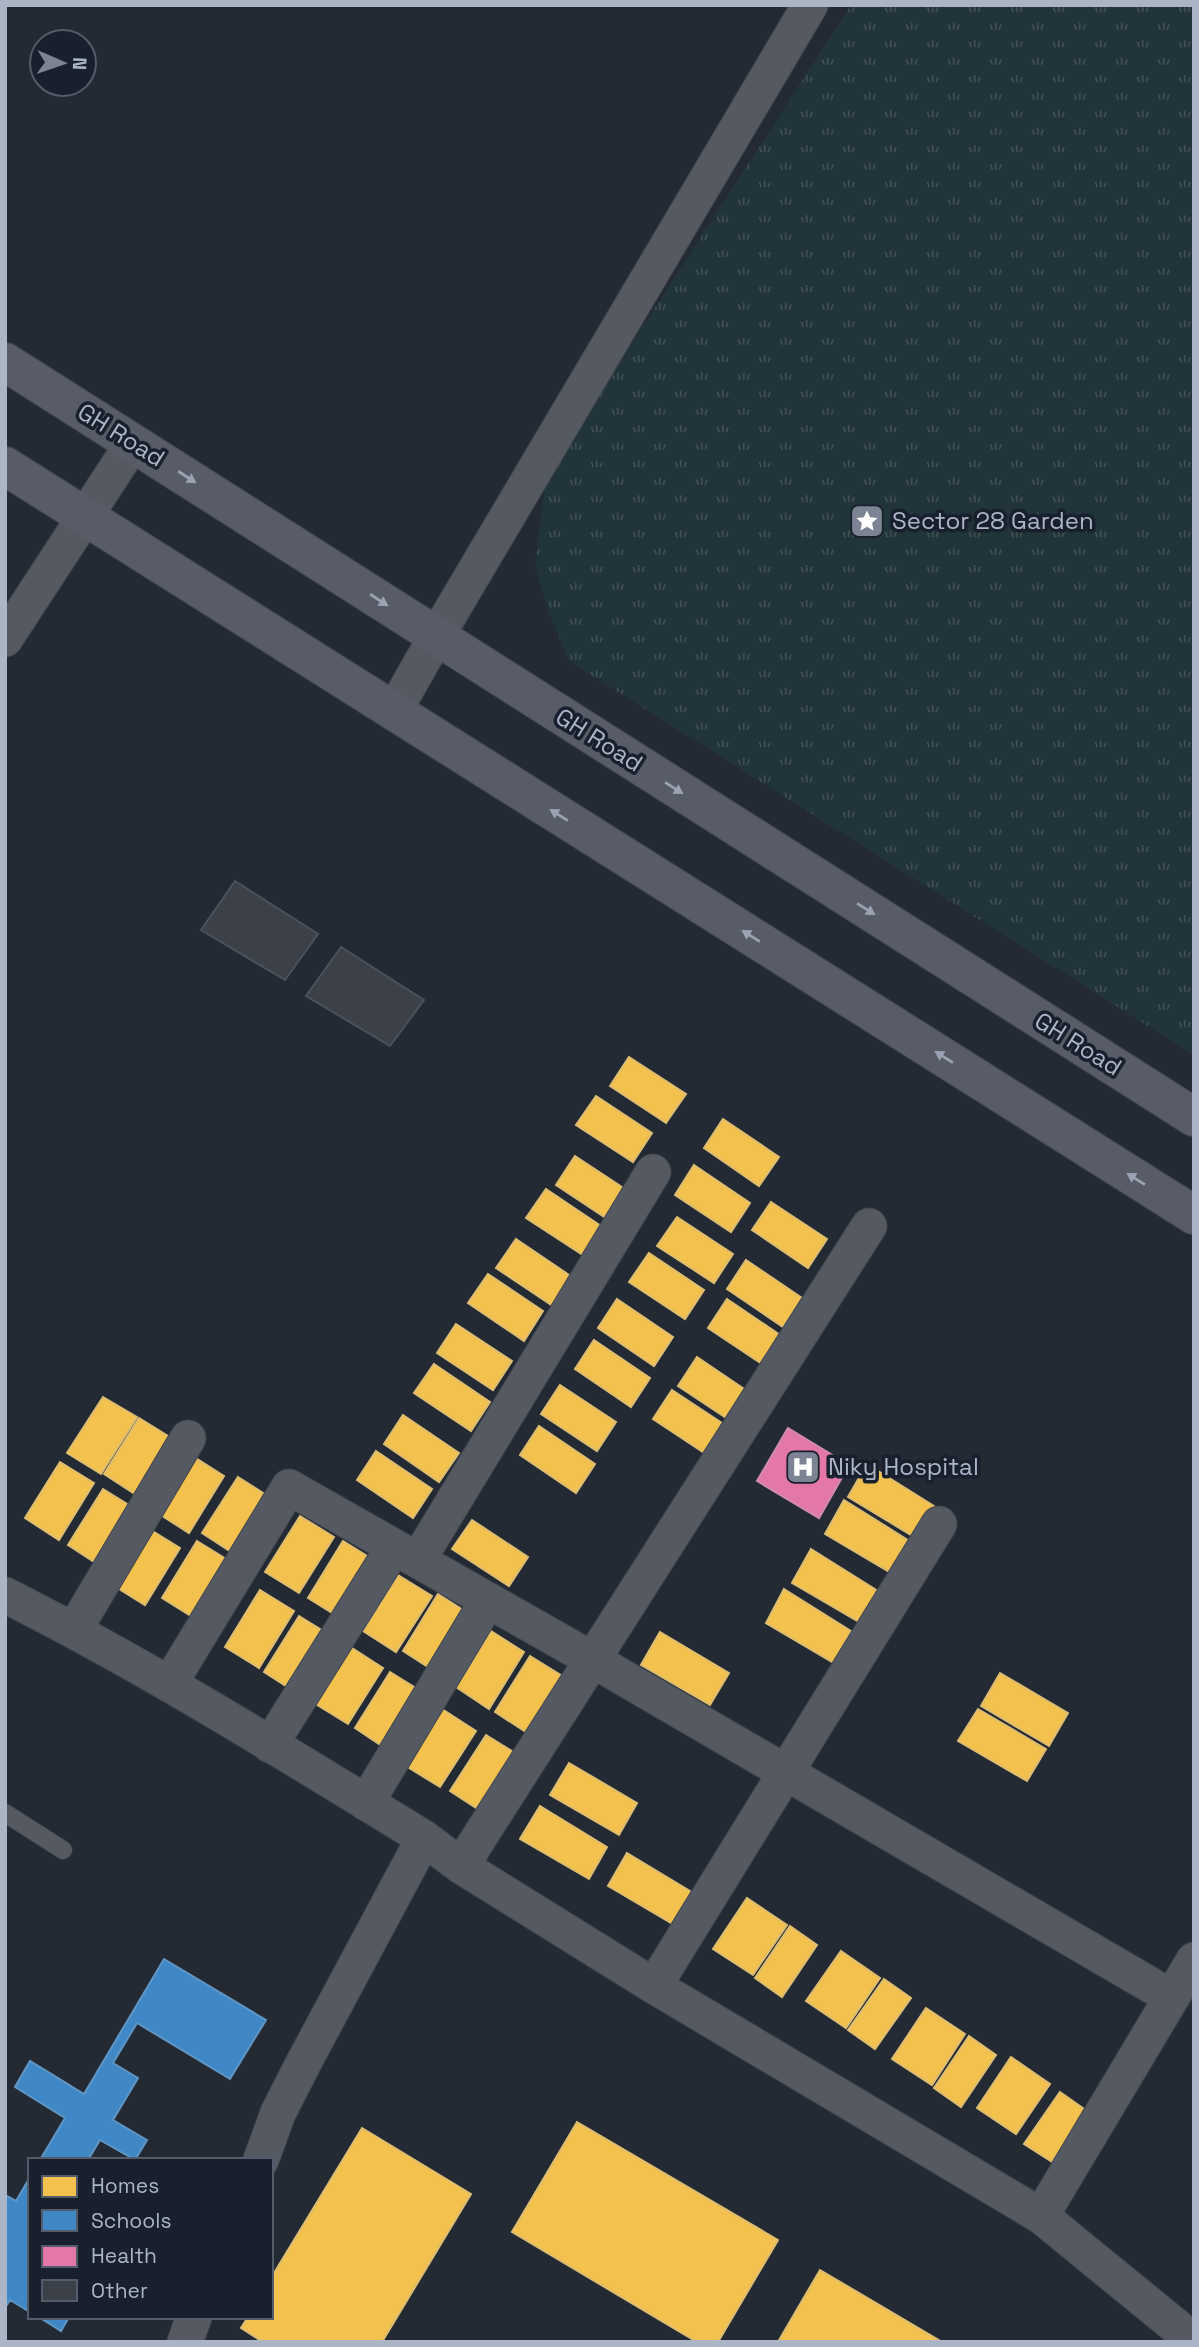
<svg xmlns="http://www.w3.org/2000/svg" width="1199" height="2347" font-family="'Space Grotesk',sans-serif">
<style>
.park{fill:url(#park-tufts)}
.homes{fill:#f2c14e;stroke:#ddbd72;stroke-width:2}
.schools{fill:#3f88c5;stroke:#6096c5;stroke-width:2}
.health{fill:#e377a8;stroke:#d28ab1;stroke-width:2}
.building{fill:#3c4149;stroke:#4b525b;stroke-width:2}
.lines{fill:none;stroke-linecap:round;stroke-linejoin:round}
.service-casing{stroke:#42464e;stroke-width:19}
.minor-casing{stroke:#42464e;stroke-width:37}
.secondary-casing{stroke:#42464e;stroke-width:40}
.service{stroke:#545962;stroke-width:18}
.minor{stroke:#545962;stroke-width:35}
.secondary{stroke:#585c66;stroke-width:38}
.oneway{fill:#9ba3b3}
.labels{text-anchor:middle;stroke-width:7;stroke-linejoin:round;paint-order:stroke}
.street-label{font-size:24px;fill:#acb5c6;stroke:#18202d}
.poi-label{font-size:24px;fill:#acb5c6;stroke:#18202d;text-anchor:start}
</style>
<defs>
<pattern id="park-tufts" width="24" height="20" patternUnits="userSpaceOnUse" patternTransform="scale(1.75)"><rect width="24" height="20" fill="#213439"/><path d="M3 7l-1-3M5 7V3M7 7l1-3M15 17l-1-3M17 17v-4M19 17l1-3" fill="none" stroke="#3f4f54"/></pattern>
</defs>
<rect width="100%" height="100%" fill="#242a33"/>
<path class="park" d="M 851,5 L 1194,5 L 1194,1055 L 569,661 L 549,613 L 535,566 L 546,476 Z"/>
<path class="homes" d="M 629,1057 L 686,1094 L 666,1123 L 610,1086 Z
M 596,1096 L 652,1133 L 633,1162 L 576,1125 Z
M 723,1119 L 779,1157 L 759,1186 L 704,1148 Z
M 575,1156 L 631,1193 L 612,1222 L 556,1185 Z
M 694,1165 L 750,1203 L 731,1232 L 675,1195 Z
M 546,1189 L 601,1226 L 583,1255 L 526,1218 Z
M 771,1202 L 827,1239 L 808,1268 L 752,1230 Z
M 677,1217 L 733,1254 L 714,1283 L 657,1246 Z
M 516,1239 L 572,1277 L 553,1306 L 496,1268 Z
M 649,1253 L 704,1290 L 685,1319 L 629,1282 Z
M 746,1260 L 802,1298 L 783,1327 L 727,1289 Z
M 488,1274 L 543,1311 L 524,1341 L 468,1303 Z
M 617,1299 L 673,1337 L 654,1366 L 598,1328 Z
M 727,1299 L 783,1337 L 765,1366 L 708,1328 Z
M 456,1324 L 512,1361 L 493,1390 L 437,1353 Z
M 594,1340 L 650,1378 L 631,1407 L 575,1369 Z
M 697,1357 L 753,1395 L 734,1423 L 678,1386 Z
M 434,1364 L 490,1402 L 471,1431 L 414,1393 Z
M 560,1385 L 616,1422 L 597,1451 L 541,1414 Z
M 672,1390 L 728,1427 L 709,1456 L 653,1419 Z
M 103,1397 L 137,1417 L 101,1474 L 67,1453 Z
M 403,1415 L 459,1453 L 439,1482 L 384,1444 Z
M 139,1418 L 173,1439 L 138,1496 L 104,1474 Z
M 539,1426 L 595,1464 L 576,1493 L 520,1455 Z
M 376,1451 L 432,1489 L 413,1518 L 357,1480 Z
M 191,1455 L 224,1476 L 189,1533 L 156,1512 Z
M 60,1462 L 94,1483 L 59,1540 L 25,1518 Z
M 867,1464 L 934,1506 L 916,1538 L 848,1497 Z
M 238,1477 L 271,1498 L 236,1555 L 202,1533 Z
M 103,1489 L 137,1510 L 102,1567 L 68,1545 Z
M 844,1500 L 911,1542 L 893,1574 L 825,1534 Z
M 300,1516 L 334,1537 L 299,1593 L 265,1572 Z
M 472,1520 L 528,1557 L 509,1586 L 452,1549 Z
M 146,1527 L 180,1548 L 145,1605 L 111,1584 Z
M 197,1541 L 231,1562 L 196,1619 L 162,1598 Z
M 343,1541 L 377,1562 L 342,1619 L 308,1598 Z
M 811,1549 L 878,1591 L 861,1623 L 792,1583 Z
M 398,1575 L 432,1596 L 396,1652 L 363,1631 Z
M 784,1589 L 851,1631 L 834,1663 L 766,1623 Z
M 260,1590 L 294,1611 L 259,1668 L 225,1647 Z
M 438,1594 L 471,1615 L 436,1672 L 403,1651 Z
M 299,1616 L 333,1637 L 297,1693 L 264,1672 Z
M 491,1631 L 524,1652 L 489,1709 L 456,1687 Z
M 660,1632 L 729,1673 L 710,1705 L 641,1665 Z
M 349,1646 L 383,1668 L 348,1724 L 314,1703 Z
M 530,1656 L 564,1677 L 529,1734 L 495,1712 Z
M 390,1672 L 424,1693 L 388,1750 L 355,1728 Z
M 1000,1673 L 1068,1713 L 1049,1746 L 981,1706 Z
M 442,1709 L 476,1731 L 440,1787 L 406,1766 Z
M 978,1709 L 1046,1749 L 1027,1781 L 958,1741 Z
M 486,1735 L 520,1756 L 484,1813 L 450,1791 Z
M 569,1763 L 637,1803 L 619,1835 L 550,1795 Z
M 540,1806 L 607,1847 L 589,1879 L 520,1839 Z
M 627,1853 L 695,1894 L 676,1926 L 608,1886 Z
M 747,1898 L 787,1925 L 753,1975 L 713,1949 Z
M 790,1926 L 817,1945 L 782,1997 L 755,1978 Z
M 841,1951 L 880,1978 L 846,2028 L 806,2001 Z
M 884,1979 L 911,1998 L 875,2049 L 848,2030 Z
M 926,2008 L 965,2034 L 932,2085 L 892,2059 Z
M 969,2036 L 996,2055 L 961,2107 L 934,2088 Z
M 1011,2057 L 1050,2084 L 1016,2134 L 977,2108 Z
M 1060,2092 L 1087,2111 L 1052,2162 L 1024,2144 Z
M 577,2122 L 778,2240 L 718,2342 L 697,2342 L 512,2232 Z
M 362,2128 L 471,2194 L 382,2342 L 263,2342 L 241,2328 L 248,2317 L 271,2317 L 271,2278 Z
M 820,2270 L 942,2342 L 778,2342 Z"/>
<path class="schools" d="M 164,1959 L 266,2020 L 230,2079 L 137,2023 L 113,2063 L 138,2078 L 113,2120 L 147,2140 L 135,2160 L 100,2140 L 88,2160 L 40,2160 L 65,2118 L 15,2087 L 30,2061 L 84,2094 Z
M 30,2177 L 30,2312 L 10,2300 L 5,2308 L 5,2195 L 16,2201 Z
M 39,2317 L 69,2317 L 61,2331 Z"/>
<path class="health" d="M 788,1428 L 849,1465 L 819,1518 L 757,1481 Z"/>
<path class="building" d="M 235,881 L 318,934 L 285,980 L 201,930 Z
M 341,947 L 424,1000 L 390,1046 L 306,996 Z"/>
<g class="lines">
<g class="service-casing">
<path id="service" d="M 5,1813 L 63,1850"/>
</g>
<g class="minor-casing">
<path id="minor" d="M 5,639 L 133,443
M 394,711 L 436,637 L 810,5
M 418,1560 L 653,1172
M 5,1595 C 150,1668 287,1754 424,1838 L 461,1866 L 654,1986 L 1041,2216 L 1194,2341
M 74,1630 L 188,1438
M 170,1683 L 289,1487 L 593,1660 L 1171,1997
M 270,1745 L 394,1547
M 366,1803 L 488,1600
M 461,1866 L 869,1226
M 654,1986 L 939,1524
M 261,2160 L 278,2113 L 304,2062 L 424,1838
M 1041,2216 L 1194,1960
M 185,2342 L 194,2317"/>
</g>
<g class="secondary-casing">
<path id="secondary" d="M 5,362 L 1194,1117
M 5,466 L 1194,1215"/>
</g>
<use href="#service" class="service"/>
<use href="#minor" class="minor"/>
<use href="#secondary" class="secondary"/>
</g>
<defs><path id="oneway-solid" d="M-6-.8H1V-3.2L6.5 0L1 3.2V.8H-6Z" transform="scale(1.75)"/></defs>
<g class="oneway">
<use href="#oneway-solid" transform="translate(187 477) rotate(33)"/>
<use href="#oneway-solid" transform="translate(379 600) rotate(33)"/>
<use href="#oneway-solid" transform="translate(674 788) rotate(32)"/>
<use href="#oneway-solid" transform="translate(559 815) rotate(-148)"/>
<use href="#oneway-solid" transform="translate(866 909) rotate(32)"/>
<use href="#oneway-solid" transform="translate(751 936) rotate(-148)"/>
<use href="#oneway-solid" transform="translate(944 1057) rotate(-148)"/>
<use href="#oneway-solid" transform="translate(1136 1179) rotate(-148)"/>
</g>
<defs>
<g id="sight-square" transform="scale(1.75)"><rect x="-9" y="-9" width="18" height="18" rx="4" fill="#7c8493" stroke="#18202d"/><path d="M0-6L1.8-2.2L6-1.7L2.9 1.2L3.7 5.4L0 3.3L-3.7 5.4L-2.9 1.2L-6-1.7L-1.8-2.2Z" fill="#fff"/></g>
<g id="hospital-square" transform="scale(1.75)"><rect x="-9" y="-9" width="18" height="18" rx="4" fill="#7c8493" stroke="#18202d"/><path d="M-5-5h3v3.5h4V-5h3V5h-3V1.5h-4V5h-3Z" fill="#fff"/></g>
</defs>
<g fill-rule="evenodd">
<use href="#sight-square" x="867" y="521"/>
<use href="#hospital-square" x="803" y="1467"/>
</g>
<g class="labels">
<g class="street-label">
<text transform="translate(121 435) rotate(32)" y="8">GH Road</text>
<text transform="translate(599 740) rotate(32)" y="8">GH Road</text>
<text transform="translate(1078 1044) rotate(32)" y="8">GH Road</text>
</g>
<g class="poi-label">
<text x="892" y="529">Sector 28 Garden</text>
<text x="828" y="1475">Niky Hospital</text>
</g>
</g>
<rect width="1199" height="2347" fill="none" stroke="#acb5c6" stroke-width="14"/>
<rect x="28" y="2158" width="245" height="161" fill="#18202d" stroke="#535c6a" stroke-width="2"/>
<rect x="42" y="2176" width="35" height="21" fill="#f2c14e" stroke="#535c6a" stroke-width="2"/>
<text x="91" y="2193" font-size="21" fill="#acb5c6">Homes</text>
<rect x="42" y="2210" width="35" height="21" fill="#3f88c5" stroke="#535c6a" stroke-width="2"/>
<text x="91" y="2228" font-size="21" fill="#acb5c6">Schools</text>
<rect x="42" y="2246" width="35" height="21" fill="#e377a8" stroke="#535c6a" stroke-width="2"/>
<text x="91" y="2263" font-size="21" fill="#acb5c6">Health</text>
<rect x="42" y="2280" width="35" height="21" fill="#3c4149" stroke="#535c6a" stroke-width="2"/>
<text x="91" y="2298" font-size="21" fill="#acb5c6">Other</text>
<g transform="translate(63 63) rotate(92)"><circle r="33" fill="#18202d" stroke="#535c6a" stroke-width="2"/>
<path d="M0-5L12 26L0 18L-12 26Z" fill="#7c8493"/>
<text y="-10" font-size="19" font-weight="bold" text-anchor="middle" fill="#acb5c6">N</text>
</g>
</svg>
